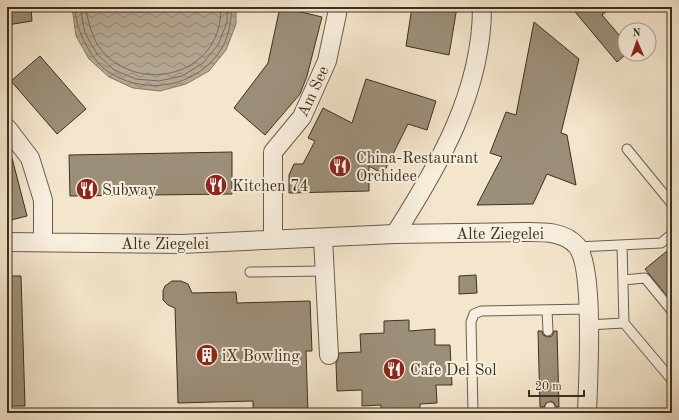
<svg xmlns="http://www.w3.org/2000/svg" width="679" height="420" font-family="'Old Standard TT',serif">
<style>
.water{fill:url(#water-waves);stroke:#857865}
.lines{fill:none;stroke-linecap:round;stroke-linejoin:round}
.shore{stroke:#786c5a;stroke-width:1}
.building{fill:#9c8f7a;stroke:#3c3021}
.service-casing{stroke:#6a5e4c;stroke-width:11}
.minor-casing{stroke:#6a5e4c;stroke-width:20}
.service{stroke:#f8efde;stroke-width:9}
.minor{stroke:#f8efde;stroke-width:18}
.labels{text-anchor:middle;stroke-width:4;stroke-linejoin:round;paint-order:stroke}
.street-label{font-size:16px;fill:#3c3021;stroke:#f8efde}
.poi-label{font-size:16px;fill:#3c3021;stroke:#f8efde;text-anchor:start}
</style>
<defs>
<pattern id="water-waves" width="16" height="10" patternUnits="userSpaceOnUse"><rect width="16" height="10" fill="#b5a893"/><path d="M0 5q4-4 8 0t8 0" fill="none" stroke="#948978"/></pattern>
</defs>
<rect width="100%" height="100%" fill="#f4e6cd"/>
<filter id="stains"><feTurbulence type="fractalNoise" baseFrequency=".005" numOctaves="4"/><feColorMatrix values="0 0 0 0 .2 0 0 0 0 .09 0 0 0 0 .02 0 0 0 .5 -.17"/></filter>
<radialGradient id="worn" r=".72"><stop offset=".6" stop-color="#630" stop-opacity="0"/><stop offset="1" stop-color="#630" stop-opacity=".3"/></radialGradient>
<path class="water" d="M 72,7 L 236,7 L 236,24 L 226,50 L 209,71 L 186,84 L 160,91 L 133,88 L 109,77 L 89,59 L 76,36 Z"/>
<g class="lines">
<path class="shore" d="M 75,7 C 75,20 80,34 86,45 C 92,56 101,68 112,74 C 149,96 199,86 222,48 C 229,36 231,21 232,7
M 80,7 L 85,33 L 97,54 L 114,70 L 136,79 L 159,81 L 182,76 L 203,63 L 218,45 L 227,22 L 227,7
M 86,7 C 87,19 91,31 96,42 C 121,85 188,86 213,42 C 219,31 221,19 221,7"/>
</g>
<path class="building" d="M 7,7 L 31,7 L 32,21 L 7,25 Z
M 280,7 L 322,17 L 307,76 L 300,94 L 265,135 L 234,108 L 268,63 Z
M 412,7 L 457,7 L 449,55 L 406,46 Z
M 571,7 L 612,7 L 602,15 L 625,42 L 625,55 L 617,62 Z
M 534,22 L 579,59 L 561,133 L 567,135 L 576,185 L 547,174 L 533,204 L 477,205 L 502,157 L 490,153 L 506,112 L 516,115 Z
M 40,56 L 86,109 L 57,134 L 11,81 Z
M 366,79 L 436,101 L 427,130 L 408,124 L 383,174 L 369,166 L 369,191 L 289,193 L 289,175 L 294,164 L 303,164 L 315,141 L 308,138 L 323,108 L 352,123 Z
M 232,152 L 232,194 L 70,196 L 69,155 Z
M 7,158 L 12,158 L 27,216 L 7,221 Z
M 672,247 L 672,302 L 645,269 Z
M 476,275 L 477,293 L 459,294 L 459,276 Z
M 7,276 L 21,276 L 25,406 L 7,406 Z
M 172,281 L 181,281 L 188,284 L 192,293 L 236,292 L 237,303 L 310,301 L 312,351 L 306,351 L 308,413 L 253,413 L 253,401 L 178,403 L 175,308 L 168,305 L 163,300 L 163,291 L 165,286 Z
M 409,320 L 409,331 L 435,329 L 435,345 L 450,345 L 452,385 L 436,385 L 437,403 L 420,404 L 420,413 L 381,413 L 381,405 L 362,406 L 362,390 L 337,391 L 336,363 L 338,359 L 339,353 L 361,352 L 360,334 L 384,333 L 384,321 Z
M 538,331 L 542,331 L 543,335 L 548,337 L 552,336 L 554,331 L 557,331 L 559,407 L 556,407 L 554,403 L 551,401 L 546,403 L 544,407 L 540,407 Z"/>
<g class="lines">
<g class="service-casing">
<path id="service" d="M 627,149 L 672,204
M 622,245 L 624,323
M 577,247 L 661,243 L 672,234
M 250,272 L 325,271
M 623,280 L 645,278 L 672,311
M 547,310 L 548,331
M 588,325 L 624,323 L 672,380
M 473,413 L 471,322 L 474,314 L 481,311 L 588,309
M 549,413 L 550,407"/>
</g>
<g class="minor-casing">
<path id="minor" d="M 7,128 L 30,158 L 43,200 L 43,242
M 395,234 C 439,165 482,92 482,7
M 323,238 L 329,355
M 273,240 L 273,152 L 302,117 L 327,61 L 337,14 L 337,7
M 7,242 L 181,244 L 395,234 L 525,232 C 543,232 564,231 577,246 C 595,268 588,381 587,413"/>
</g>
<use href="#service" class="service"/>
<use href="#minor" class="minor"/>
</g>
<defs>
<g id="restaurant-disc" transform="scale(1.15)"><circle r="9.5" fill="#8f2418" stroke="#f8efde"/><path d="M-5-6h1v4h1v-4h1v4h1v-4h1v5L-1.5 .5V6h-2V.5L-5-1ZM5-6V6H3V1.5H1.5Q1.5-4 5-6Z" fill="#fff"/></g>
<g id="building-disc" transform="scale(1.15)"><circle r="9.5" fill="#8f2418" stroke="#f8efde"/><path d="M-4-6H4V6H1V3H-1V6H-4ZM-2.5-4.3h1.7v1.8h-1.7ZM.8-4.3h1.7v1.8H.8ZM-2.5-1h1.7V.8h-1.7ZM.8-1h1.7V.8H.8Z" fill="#fff"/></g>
</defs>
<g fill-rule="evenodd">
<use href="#restaurant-disc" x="340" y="166"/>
<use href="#restaurant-disc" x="216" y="185"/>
<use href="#restaurant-disc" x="87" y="189"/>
<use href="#building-disc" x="207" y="355"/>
<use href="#restaurant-disc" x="394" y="369"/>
</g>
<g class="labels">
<g class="street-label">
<text transform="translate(312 91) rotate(-65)" y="6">Am See</text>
<text x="500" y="239">Alte Ziegelei</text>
<text x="165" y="249">Alte Ziegelei</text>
</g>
<g class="poi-label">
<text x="356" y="163">China-Restaurant<tspan x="356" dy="18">Orchidee</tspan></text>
<text x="232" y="191">Kitchen 74</text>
<text x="102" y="195">Subway</text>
<text x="222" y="361">iX Bowling</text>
<text x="410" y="375">Cafe Del Sol</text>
</g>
</g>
<rect width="679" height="420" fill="none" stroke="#f4e6cd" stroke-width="24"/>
<rect x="8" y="8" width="663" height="404" fill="none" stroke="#3c3021" stroke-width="2"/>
<rect x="12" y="12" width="655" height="396" fill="none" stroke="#3c3021"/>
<g transform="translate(637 42) rotate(358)"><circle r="19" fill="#f8efde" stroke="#ada392"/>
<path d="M0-3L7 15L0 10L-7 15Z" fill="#8f2418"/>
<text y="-6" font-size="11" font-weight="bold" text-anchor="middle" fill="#3c3021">N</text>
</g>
<path d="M529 390v6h55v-6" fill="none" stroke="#3c3021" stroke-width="2"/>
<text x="535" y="390" font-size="12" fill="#3c3021" stroke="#f8efde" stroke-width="3" paint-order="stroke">20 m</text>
<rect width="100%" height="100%" filter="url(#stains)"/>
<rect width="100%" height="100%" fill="url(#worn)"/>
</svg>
